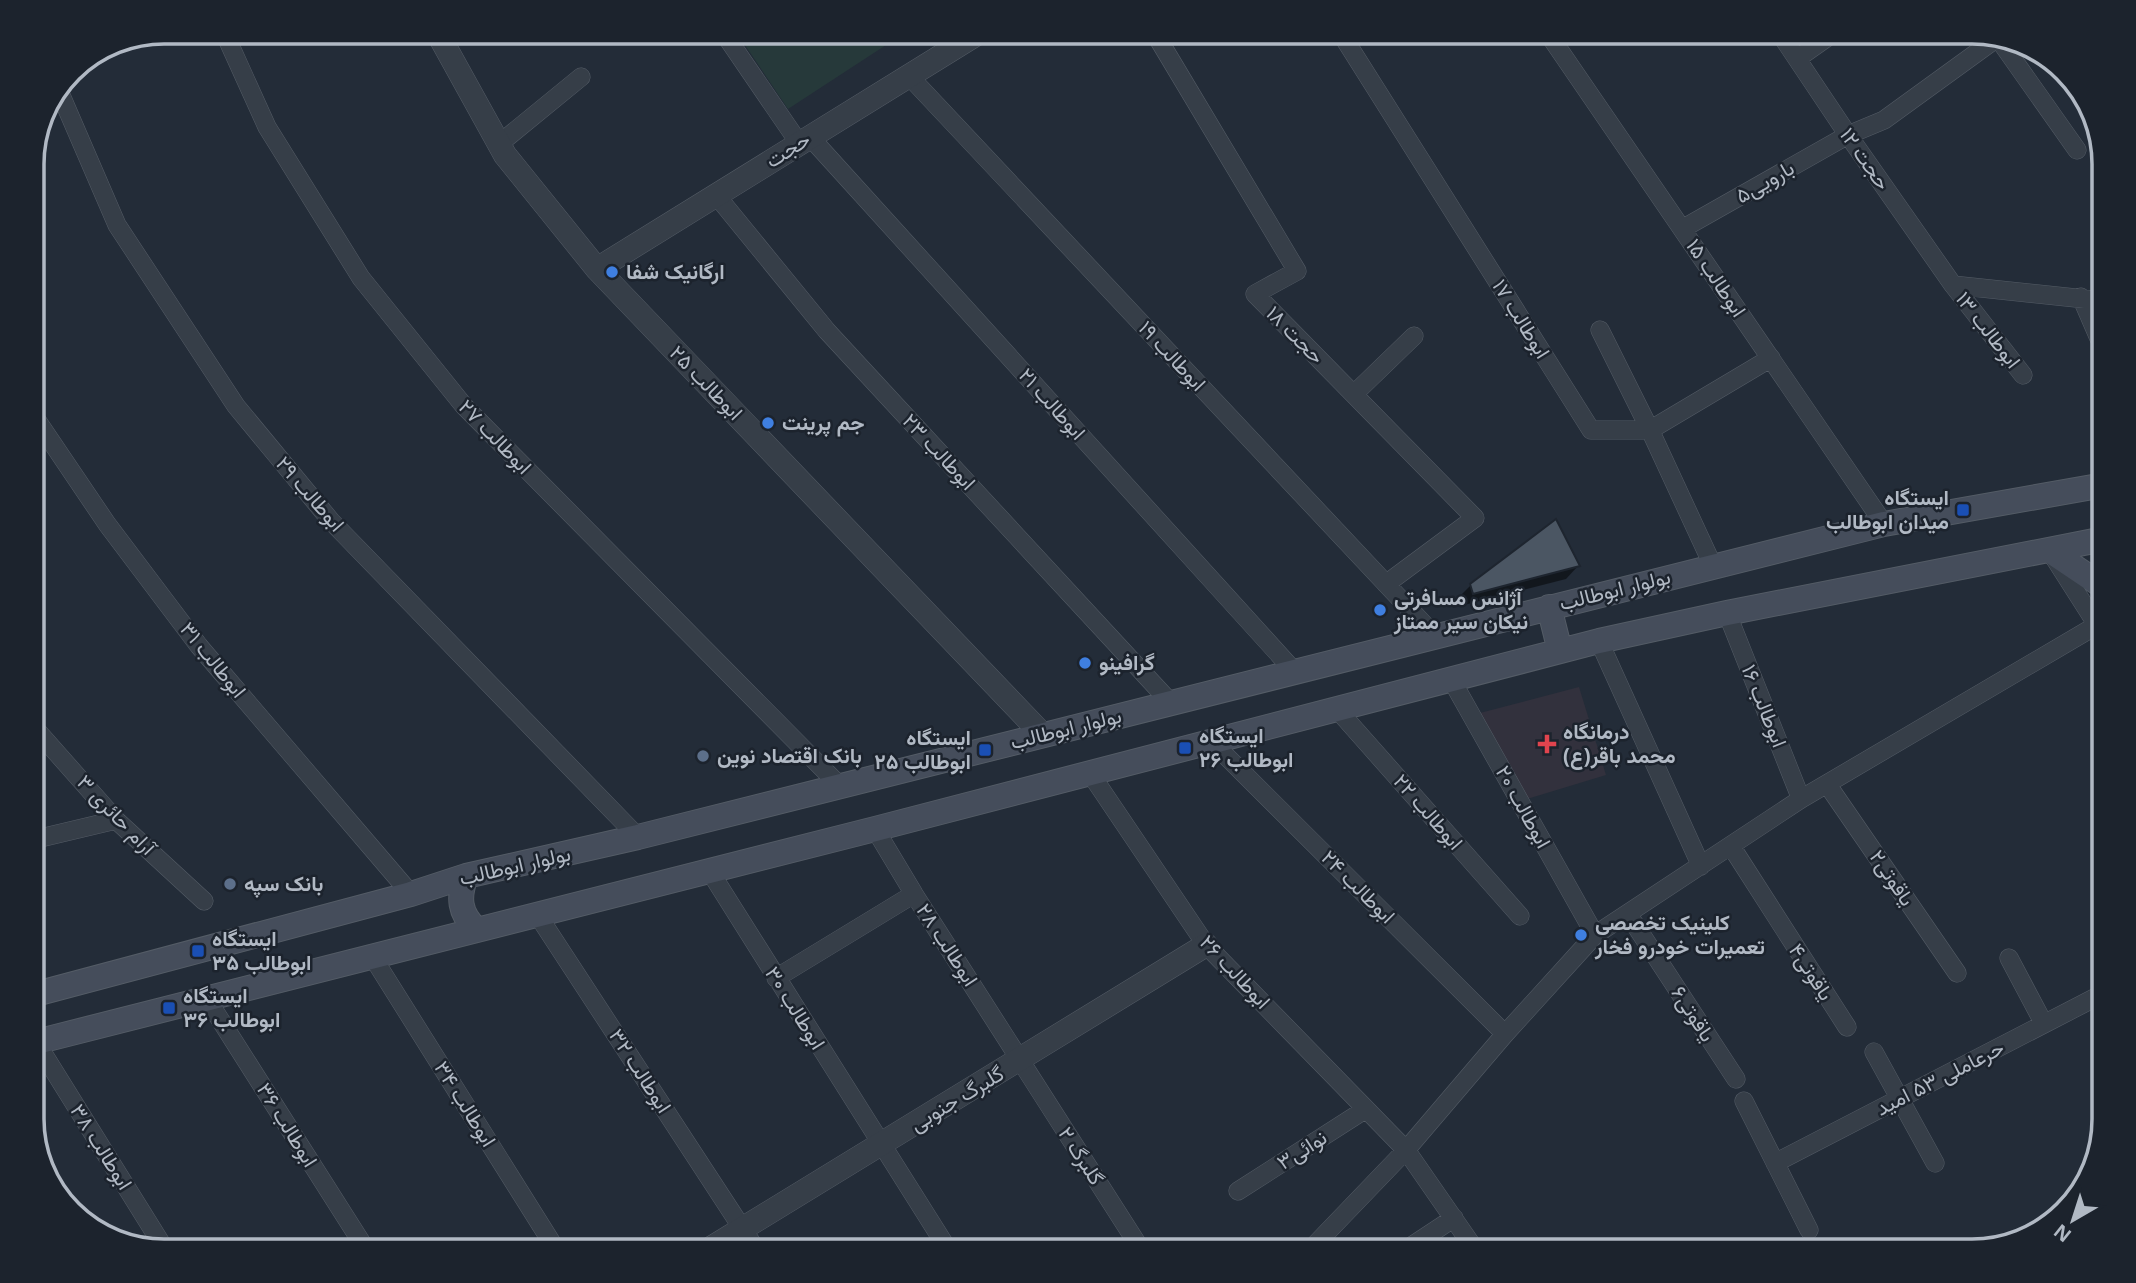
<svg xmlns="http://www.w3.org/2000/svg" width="2136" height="1283" font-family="'Open Sans',Vazirmatn,sans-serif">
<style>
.medical{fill:#32313d}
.green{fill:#26393a}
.shadow{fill:#0007}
.building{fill:#4b5663;stroke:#1e252f;stroke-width:2}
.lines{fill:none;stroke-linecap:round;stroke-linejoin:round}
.minor-casing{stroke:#545c66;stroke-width:19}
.tertiary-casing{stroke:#545c66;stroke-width:24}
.secondary-casing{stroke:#545c66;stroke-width:26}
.minor{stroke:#363e48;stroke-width:18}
.tertiary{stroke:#363e48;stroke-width:23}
.secondary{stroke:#454d5b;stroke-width:24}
.shop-dot{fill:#3f7fe0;stroke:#1c232d;stroke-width:2.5}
.transit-dot{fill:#1a4fb4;stroke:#1c232d;stroke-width:2.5}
.health-dot{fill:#e0444e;stroke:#1c232d;stroke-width:2.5}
.service-dot{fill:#5c6f8a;stroke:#1c232d;stroke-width:2.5}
.labels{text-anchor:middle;stroke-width:5;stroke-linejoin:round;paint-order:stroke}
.street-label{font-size:21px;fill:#b1b9c4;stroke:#1c232d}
.poi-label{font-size:21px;font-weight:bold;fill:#b1b9c4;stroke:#1c232d;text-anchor:start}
.rim{fill:none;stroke:#b1b9c4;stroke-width:3.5}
</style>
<rect width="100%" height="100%" fill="#232c38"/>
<path class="medical" d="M 1579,687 L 1606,775 L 1527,799 L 1480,713 Z"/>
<path class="green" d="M 747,32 L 906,32 L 788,109 L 739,36 Z"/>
<path class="shadow" d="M 1578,566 L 1566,579 L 1460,606 L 1458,598 L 1471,585 Z"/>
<path class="building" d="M 1556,519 L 1580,566 L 1473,594 L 1470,584 Z"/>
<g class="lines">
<g class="minor-casing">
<path id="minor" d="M 224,32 L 267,127 L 361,278 L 464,406 L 840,786
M 723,32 L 799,143
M 1154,32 L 1297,271 L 1255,294 L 1475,518 L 1386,584
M 1340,32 L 1591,430 L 1650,430
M 1547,32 L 1884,524
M 1779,32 L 1848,135 L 1953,285 L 2023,375
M 1998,38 L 2077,150
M 1798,58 L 1835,32
M 910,77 L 1435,636
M 60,93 L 117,225 L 236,406 L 331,521 L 638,837
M 810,137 L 1294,671
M 499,144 L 581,77
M 716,195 L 827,331 L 1171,703
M 1682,229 L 1848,135 L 1884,120 L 1997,38
M 1953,285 L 2104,301
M 2081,297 L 2104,350
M 1600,330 L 1650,430 L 1713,566
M 1354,394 L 1414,336
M 32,413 L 107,524 L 199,646 L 411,894
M 1650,430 L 1771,358
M 1727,613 L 1801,799
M 1599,641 L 1701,866
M 1451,679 L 1595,935
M 1336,708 L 1520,916
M 32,725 L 116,820 L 204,901
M 1211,741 L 1505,1034
M 1090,773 L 1206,945 L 1406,1150 L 1476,1251
M 1827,784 L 1957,973
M 875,829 L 914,894 L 1142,1251
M 32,840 L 116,820
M 1731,846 L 1847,1027
M 709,870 L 949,1251
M 537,914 L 757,1251
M 1628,914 L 1736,1079
M 372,956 L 557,1251
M 2009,958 L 2044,1024
M 776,978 L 914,894
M 207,999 L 367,1251
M 36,1042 L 166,1251
M 1874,1052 L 1935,1163
M 1744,1101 L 1809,1230
M 1775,1163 L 2104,993
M 1238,1191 L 1366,1109
M 1309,1251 L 1406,1150 L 1505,1034 L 1595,935 L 1801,799 L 2097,625 L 2053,556
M 1404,1251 L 1454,1218"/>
</g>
<g class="tertiary-casing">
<path id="tertiary" d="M 437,32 L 505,155 L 597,269 L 1043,735
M 597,269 L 980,32
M 706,1251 L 1206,945"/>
</g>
<g class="secondary-casing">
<path id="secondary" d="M 2049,550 L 2104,587
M 1549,607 L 1560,651
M 466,876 C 458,897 459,913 476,929
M 32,995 L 411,894 L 466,876 L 638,837 L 1884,524 L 2104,485
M 32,1043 L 875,829 L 1599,641 L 1727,613 L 2104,539"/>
</g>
<use href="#minor" class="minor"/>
<use href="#tertiary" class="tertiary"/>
<use href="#secondary" class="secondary"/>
</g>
<g class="shop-dot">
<circle cx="612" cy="272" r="7"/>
<circle cx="768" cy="423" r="7"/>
<circle cx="1380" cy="610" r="7"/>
<circle cx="1085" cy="663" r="7"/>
<circle cx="1581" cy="935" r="7"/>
</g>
<g class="transit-dot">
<rect x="1956" y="503" width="14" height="14" rx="3.5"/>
<rect x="1178" y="741" width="14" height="14" rx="3.5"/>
<rect x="978" y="743" width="14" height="14" rx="3.5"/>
<rect x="191" y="944" width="14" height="14" rx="3.5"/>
<rect x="162" y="1001" width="14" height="14" rx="3.5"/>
</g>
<path class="health-dot" d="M1543.5 733.5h7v7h7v7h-7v7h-7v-7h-7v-7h7z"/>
<g class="service-dot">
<circle cx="703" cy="756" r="7"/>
<circle cx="230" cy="884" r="7"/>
</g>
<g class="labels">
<g class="street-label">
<text transform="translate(788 150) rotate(-32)" y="7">حجت</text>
<text transform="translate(1865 159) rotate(55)" y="7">حجت ۱۲</text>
<text transform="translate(1765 182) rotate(-30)" y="7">بارویی۵</text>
<text transform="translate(1716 278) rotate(56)" y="7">ابوطالب ۱۵</text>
<text transform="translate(1521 319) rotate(58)" y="7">ابوطالب ۱۷</text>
<text transform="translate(1988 330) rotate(52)" y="7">ابوطالب ۱۳</text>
<text transform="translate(1295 335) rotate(45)" y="7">حجت ۱۸</text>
<text transform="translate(1172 356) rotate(47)" y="7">ابوطالب ۱۹</text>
<text transform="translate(706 383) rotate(46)" y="7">ابوطالب ۲۵</text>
<text transform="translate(1052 404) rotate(48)" y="7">ابوطالب ۲۱</text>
<text transform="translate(495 437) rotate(46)" y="7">ابوطالب ۲۷</text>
<text transform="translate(939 452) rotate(47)" y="7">ابوطالب ۲۳</text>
<text transform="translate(310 494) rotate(49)" y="7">ابوطالب ۲۹</text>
<text transform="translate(1615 590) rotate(-14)" y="7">بولوار ابوطالب</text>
<text transform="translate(213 660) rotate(51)" y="7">ابوطالب ۳۱</text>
<text transform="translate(1764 706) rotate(68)" y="7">ابوطالب ۱۶</text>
<text transform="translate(1066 729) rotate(-14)" y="7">بولوار ابوطالب</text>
<text transform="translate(1523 807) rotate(61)" y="7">ابوطالب ۲۰</text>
<text transform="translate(1428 812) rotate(49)" y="7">ابوطالب ۲۲</text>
<text transform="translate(116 815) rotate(46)" y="7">آرام حائری ۳</text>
<text transform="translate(515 866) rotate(-13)" y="7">بولوار ابوطالب</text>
<text transform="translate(1892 878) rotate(56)" y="7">یاقوتی۲</text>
<text transform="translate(1358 887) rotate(45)" y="7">ابوطالب ۲۴</text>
<text transform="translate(947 945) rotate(57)" y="7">ابوطالب ۲۸</text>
<text transform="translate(1235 972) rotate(47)" y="7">ابوطالب ۲۶</text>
<text transform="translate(1811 972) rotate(57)" y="7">یاقوتی۴</text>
<text transform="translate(795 1008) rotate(58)" y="7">ابوطالب ۳۰</text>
<text transform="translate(1693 1014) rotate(57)" y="7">یاقوتی۶</text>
<text transform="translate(640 1071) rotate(57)" y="7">ابوطالب ۳۲</text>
<text transform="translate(1940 1078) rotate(-27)" y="7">حرعاملی ۵۳ امید</text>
<text transform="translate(957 1099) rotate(-31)" y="7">گلبرگ جنوبی</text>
<text transform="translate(465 1104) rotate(58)" y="7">ابوطالب ۳۴</text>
<text transform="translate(287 1125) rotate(58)" y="7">ابوطالب ۳۶</text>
<text transform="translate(101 1147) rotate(58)" y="7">ابوطالب ۳۸</text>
<text transform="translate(1302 1150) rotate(-33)" y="7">نوائی۳</text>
<text transform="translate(1081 1156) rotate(57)" y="7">گلبرگ ۲</text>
</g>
<g class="poi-label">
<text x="626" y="279">ارگانیک شفا</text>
<text x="782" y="430">جم پرینت</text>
<text x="1949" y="505" text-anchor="end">ایستگاه<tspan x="1949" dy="24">میدان ابوطالب</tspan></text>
<text x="1394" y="605">آژانس مسافرتی<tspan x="1394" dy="24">نیکان سیر ممتاز</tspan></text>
<text x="1099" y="670">گرافینو</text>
<text x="1563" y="739">درمانگاه<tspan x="1563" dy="24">محمد باقر(ع)</tspan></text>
<text x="1199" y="743">ایستگاه<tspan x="1199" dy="24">ابوطالب ۲۶</tspan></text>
<text x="971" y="745" text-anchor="end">ایستگاه<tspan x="971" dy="24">ابوطالب ۲۵</tspan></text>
<text x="717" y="763">بانک اقتصاد نوین</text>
<text x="244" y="891">بانک سپه</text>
<text x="1595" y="930">کلینیک تخصصی<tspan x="1595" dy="24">تعمیرات خودرو فخار</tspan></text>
<text x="212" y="946">ایستگاه<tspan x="212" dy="24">ابوطالب ۳۵</tspan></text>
<text x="183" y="1003">ایستگاه<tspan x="183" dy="24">ابوطالب ۳۶</tspan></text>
</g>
</g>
<path d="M0 0H2136V1283H0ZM164 44H1972A120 120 0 0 1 2092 164V1119A120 120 0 0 1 1972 1239H164A120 120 0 0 1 44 1119V164A120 120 0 0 1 164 44Z" fill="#1c232d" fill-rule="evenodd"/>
<path class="rim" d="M164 44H1972A120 120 0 0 1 2092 164V1119A120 120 0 0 1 1972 1239H164A120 120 0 0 1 44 1119V164A120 120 0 0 1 164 44Z"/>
<g transform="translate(2073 1220) rotate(219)" stroke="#1c232d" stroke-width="5" paint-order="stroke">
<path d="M0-5L12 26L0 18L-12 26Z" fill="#b1b9c4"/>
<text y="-10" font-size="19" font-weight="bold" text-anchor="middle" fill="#b1b9c4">N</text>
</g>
</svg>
